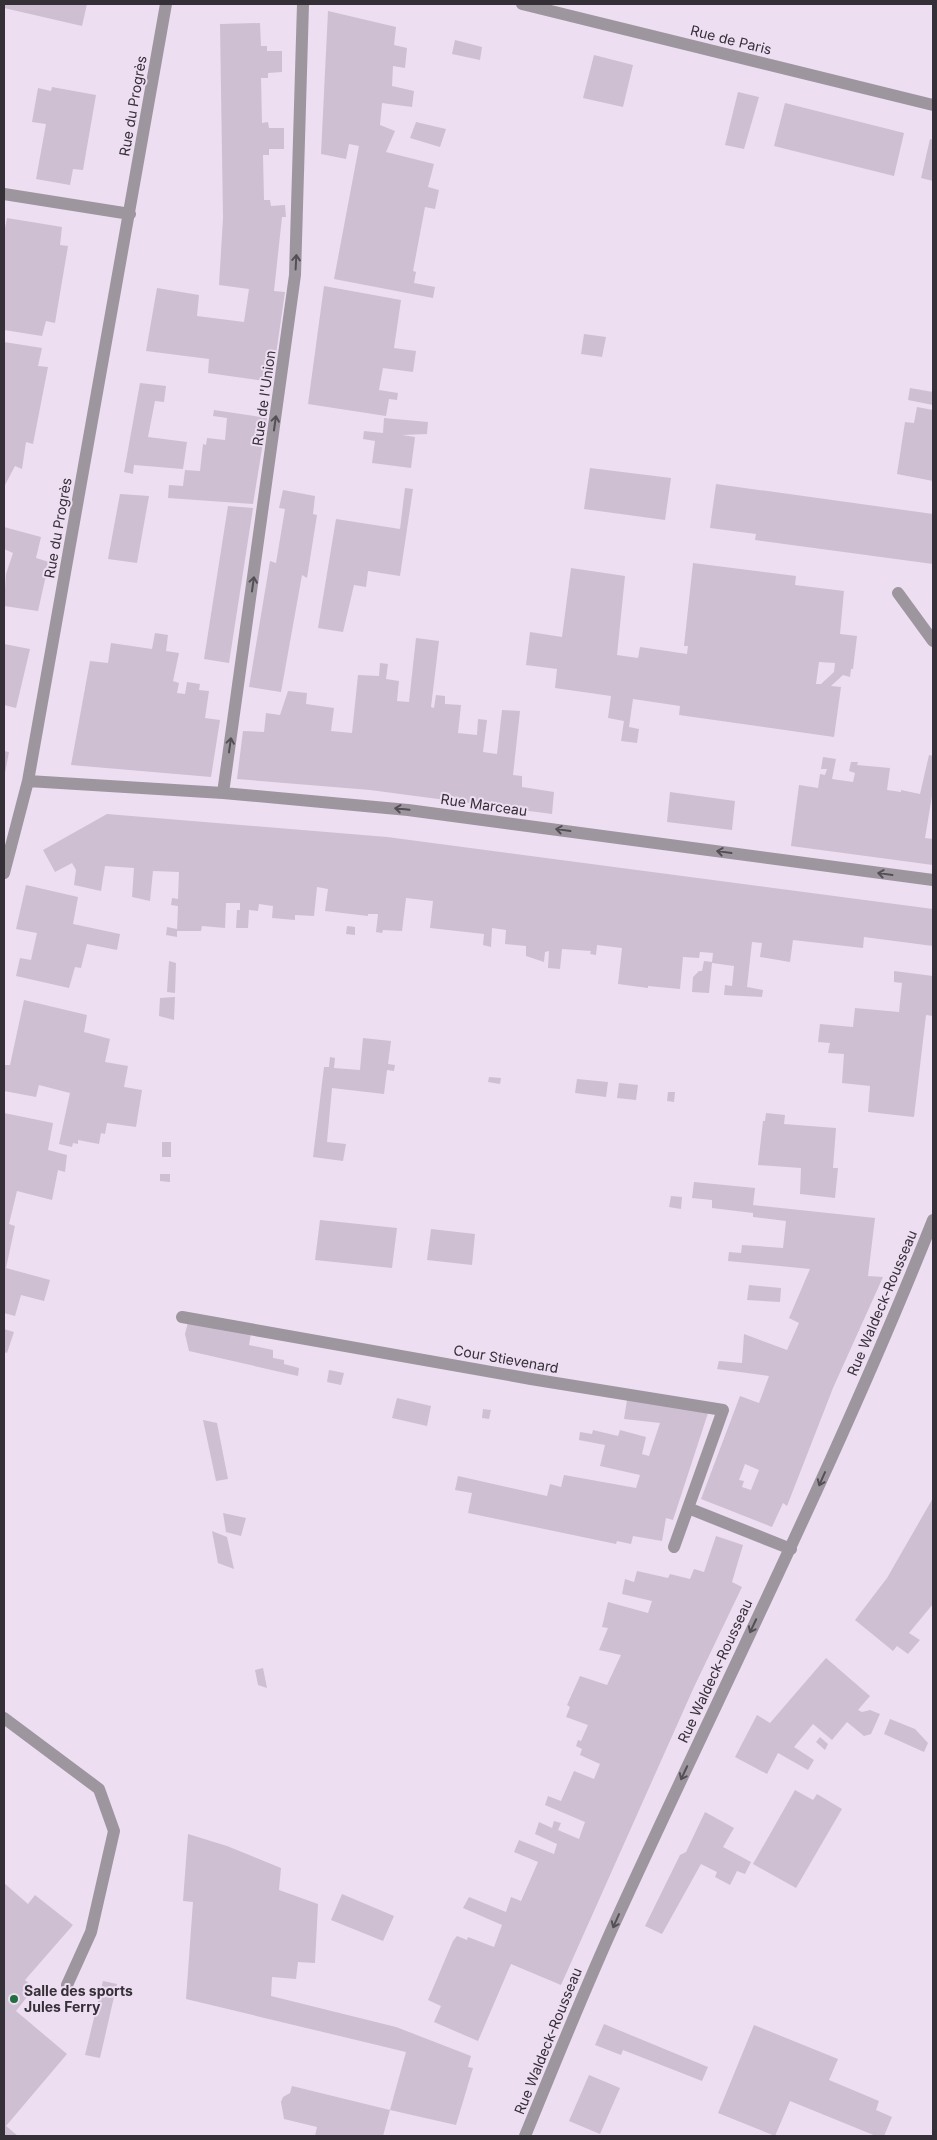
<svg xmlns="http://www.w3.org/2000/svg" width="937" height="2140" font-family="Inter,sans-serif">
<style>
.building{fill:#cfbfd3;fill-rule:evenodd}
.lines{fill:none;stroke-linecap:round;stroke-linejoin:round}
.minor{stroke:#9d969f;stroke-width:12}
.oneway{stroke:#544e56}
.poi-dot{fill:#216f3f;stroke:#eedef2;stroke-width:2}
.labels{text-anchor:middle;stroke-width:4;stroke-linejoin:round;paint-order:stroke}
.street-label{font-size:14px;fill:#352f37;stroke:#eedef2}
.poi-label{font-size:14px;font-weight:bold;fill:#352f37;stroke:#eedef2;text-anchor:start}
</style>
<rect width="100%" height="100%" fill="#eedef2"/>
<path class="building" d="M 4,4 L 87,4 L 82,26 L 4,8 Z
M 328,11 L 396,27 L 394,45 L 407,48 L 405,68 L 393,66 L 392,86 L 414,91 L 412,107 L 382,103 L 380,125 L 395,131 L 386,152 L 434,164 L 428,187 L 439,190 L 435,209 L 425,207 L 413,271 L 416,272 L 414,283 L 435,287 L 433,298 L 334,279 L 359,146 L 349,144 L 346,159 L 321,154 Z
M 260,23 L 261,46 L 267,46 L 267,51 L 282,51 L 282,72 L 268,73 L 268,78 L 261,78 L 262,123 L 268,122 L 269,128 L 284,128 L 284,149 L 269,149 L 269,155 L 263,155 L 264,200 L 270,200 L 271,206 L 285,205 L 286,217 L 282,217 L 274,291 L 285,292 L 272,382 L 208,373 L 209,359 L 146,351 L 157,288 L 199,295 L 197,316 L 244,322 L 249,289 L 219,285 L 223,218 L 220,24 Z
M 455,40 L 482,47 L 480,60 L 452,54 Z
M 594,55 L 633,65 L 623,107 L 583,98 Z
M 52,87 L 96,95 L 83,170 L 73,169 L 70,185 L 36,179 L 46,124 L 32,122 L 38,88 L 51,91 Z
M 738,92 L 759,97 L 744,149 L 725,145 Z
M 785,103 L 904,133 L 894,176 L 774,146 Z
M 416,122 L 446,129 L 440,147 L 410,138 Z
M 930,139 L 933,140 L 933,181 L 921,178 Z
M 7,218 L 62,227 L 60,245 L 68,246 L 55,323 L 46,321 L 42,336 L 4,330 L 4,233 Z
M 324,286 L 401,300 L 394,348 L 416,351 L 413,372 L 383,368 L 379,390 L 398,393 L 397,400 L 389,399 L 386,416 L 308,404 Z
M 584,334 L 606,337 L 602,357 L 581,354 Z
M 4,342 L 42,348 L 38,366 L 48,367 L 33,444 L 26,442 L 22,469 L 15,466 L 4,487 Z
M 140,383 L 166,386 L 164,402 L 155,401 L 148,437 L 187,442 L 183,469 L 134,465 L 133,474 L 124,472 Z
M 910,388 L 933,392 L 933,405 L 908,400 Z
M 917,407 L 933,410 L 933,481 L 897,474 L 905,422 L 914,423 Z
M 214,410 L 267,418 L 253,504 L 168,498 L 169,485 L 183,486 L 185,470 L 200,471 L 203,444 L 206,445 L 207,438 L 225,440 L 227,418 L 213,416 Z
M 384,418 L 428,422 L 427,434 L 402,435 L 415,437 L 411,468 L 372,463 L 375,441 L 363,439 L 364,431 L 383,433 Z
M 590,468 L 671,478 L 665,520 L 584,509 Z
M 716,484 L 933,514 L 933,564 L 755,540 L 756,534 L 710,528 Z
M 405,488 L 413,489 L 400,576 L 368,571 L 366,587 L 354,585 L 343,632 L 318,628 L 336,519 L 400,529 Z
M 283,490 L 315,496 L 313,514 L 317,515 L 307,578 L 302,575 L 281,692 L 249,687 L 270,561 L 276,563 L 285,509 L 279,508 Z
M 120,494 L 149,496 L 137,563 L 108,559 Z
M 228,506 L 253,508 L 229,663 L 204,659 Z
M 4,527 L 41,537 L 36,558 L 49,562 L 38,611 L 4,606 L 6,574 L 13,553 L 4,549 Z
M 693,563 L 796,576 L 795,585 L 844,591 L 840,634 L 857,636 L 853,669 L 851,669 L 850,677 L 843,675 L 831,686 L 841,687 L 834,737 L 679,715 L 680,706 L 633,699 L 629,727 L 639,729 L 637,743 L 621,741 L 624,721 L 608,718 L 611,696 L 555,688 L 557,669 L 526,665 L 530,632 L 562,637 L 571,568 L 625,576 L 617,655 L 638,658 L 640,647 L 687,654 L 688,646 L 684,646 ZM 819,662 L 835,663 L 834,672 L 821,684 L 816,684 Z
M 155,633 L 168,635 L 166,651 L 179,653 L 173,681 L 179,683 L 177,693 L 185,694 L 187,682 L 200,684 L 199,690 L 209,691 L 205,718 L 220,720 L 211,777 L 71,765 L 90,661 L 108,663 L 111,643 L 152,649 Z
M 416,638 L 439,641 L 431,707 L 434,708 L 436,695 L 445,696 L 445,704 L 461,705 L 458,733 L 477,735 L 478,719 L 487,720 L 483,752 L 497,754 L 502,710 L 520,711 L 513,775 L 522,776 L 522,787 L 554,792 L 552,814 L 370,790 L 237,779 L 243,731 L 264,732 L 266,713 L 280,715 L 288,691 L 307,693 L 306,704 L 334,708 L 331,731 L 352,733 L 358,675 L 379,676 L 380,663 L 388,664 L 386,679 L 399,681 L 397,701 L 409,702 Z
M 4,644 L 30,649 L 16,708 L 4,705 Z
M 4,751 L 9,752 L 5,773 L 4,772 Z
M 929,755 L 933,756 L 933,790 L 925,838 L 933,839 L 933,865 L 791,846 L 799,785 L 818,788 L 820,774 L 825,775 L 827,769 L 821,769 L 823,757 L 836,759 L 832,779 L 853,782 L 855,773 L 849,771 L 851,762 L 858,762 L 857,765 L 890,768 L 887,790 L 901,792 L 901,790 L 920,794 Z
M 670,792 L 735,801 L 732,830 L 667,822 Z
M 107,814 L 387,837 L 933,909 L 933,946 L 864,937 L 863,948 L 793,940 L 790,962 L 760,957 L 762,943 L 752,942 L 747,987 L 763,990 L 762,997 L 724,995 L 725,985 L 732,986 L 734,966 L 712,963 L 709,993 L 692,992 L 693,977 L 699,971 L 702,971 L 704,961 L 712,962 L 713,953 L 700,952 L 699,958 L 683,957 L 680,989 L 648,986 L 648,988 L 618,984 L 622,948 L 597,945 L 596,955 L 590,954 L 591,951 L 562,949 L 560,969 L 548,968 L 549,951 L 545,952 L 544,962 L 526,956 L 526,946 L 505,944 L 506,930 L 492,928 L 491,947 L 483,945 L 484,934 L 430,928 L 433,901 L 406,898 L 402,931 L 383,930 L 382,933 L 376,932 L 378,914 L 368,914 L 368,916 L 325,911 L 328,889 L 317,887 L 314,916 L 295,915 L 295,920 L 272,918 L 273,906 L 259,904 L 258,911 L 249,910 L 248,928 L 236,928 L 237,910 L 240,910 L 240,903 L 226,903 L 225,928 L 202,926 L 201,931 L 177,931 L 178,906 L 171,905 L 172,898 L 178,899 L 179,872 L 153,871 L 150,901 L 132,897 L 134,868 L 105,866 L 101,891 L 74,885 L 76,870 L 72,863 L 55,872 L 43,850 Z
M 26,885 L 78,897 L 73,924 L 120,934 L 117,950 L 87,944 L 81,968 L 75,967 L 69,988 L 16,976 L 20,958 L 31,960 L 37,933 L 16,929 Z
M 347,926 L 355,927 L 355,935 L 346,934 Z
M 167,927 L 177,929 L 177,937 L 166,935 Z
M 169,961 L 176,963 L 175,993 L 167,992 Z
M 894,971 L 933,976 L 933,1016 L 926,1015 L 914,1117 L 868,1112 L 870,1086 L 842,1083 L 844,1054 L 828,1053 L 830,1043 L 818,1042 L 820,1024 L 853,1027 L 855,1008 L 899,1012 L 902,983 L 894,982 Z
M 175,997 L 174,1020 L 159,1016 L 160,998 Z
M 24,1000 L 87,1015 L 84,1032 L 110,1039 L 105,1062 L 128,1066 L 124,1087 L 142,1090 L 136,1127 L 107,1123 L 105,1134 L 101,1133 L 99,1144 L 78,1140 L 78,1144 L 73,1143 L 72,1147 L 59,1144 L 70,1093 L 39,1085 L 36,1097 L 4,1091 L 4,1065 L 10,1065 Z
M 363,1038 L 391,1041 L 388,1064 L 395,1065 L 394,1071 L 387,1070 L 384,1094 L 332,1088 L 327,1142 L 346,1144 L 343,1161 L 313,1157 L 324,1067 L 329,1067 L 330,1057 L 335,1058 L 334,1068 L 360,1070 Z
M 489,1077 L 501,1078 L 500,1084 L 488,1082 Z
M 577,1079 L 608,1082 L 606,1097 L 575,1093 Z
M 619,1083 L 638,1085 L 636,1100 L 617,1098 Z
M 668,1092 L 675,1092 L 674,1102 L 667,1101 Z
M 4,1113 L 53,1123 L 48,1150 L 67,1155 L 65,1172 L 58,1170 L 52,1200 L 17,1191 L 9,1224 L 15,1226 L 6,1268 L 50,1280 L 44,1301 L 21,1295 L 15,1316 L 4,1313 Z
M 766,1113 L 785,1115 L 784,1124 L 836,1128 L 833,1168 L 838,1168 L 835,1198 L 800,1194 L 801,1168 L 758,1165 L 763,1121 L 765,1121 Z
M 162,1142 L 171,1142 L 171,1157 L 162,1157 Z
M 160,1174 L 170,1174 L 170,1182 L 160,1181 Z
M 694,1182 L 755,1188 L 753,1205 L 875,1218 L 868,1276 L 883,1277 L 833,1388 L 787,1506 L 783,1503 L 772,1527 L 701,1499 L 740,1396 L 759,1403 L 769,1376 L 717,1369 L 719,1361 L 742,1363 L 744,1334 L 787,1350 L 799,1323 L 789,1318 L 810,1269 L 728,1261 L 729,1252 L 741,1253 L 742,1245 L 783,1248 L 786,1221 L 753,1217 L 753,1213 L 712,1208 L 712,1200 L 692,1198 ZM 745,1464 L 759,1470 L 751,1490 L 742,1487 L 744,1481 L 739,1480 Z
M 671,1196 L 682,1197 L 681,1209 L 669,1207 Z
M 320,1220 L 397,1228 L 392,1268 L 315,1260 Z
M 431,1229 L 475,1234 L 472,1265 L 427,1260 Z
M 749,1285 L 781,1288 L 780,1302 L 747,1300 Z
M 188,1322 L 251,1333 L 249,1345 L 273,1350 L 273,1358 L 284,1360 L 284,1364 L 299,1368 L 298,1376 L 189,1351 L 185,1334 Z
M 4,1329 L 14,1332 L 7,1353 L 4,1352 Z
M 329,1370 L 344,1373 L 341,1385 L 327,1382 Z
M 397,1398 L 431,1406 L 427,1426 L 392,1418 Z
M 627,1400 L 709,1410 L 673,1520 L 666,1518 L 662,1541 L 633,1536 L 631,1544 L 617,1541 L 616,1544 L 468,1513 L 472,1493 L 455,1490 L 458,1476 L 547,1496 L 550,1484 L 561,1487 L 564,1475 L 636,1488 L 640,1475 L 600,1466 L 605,1445 L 579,1440 L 580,1432 L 592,1434 L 593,1430 L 618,1436 L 620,1430 L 646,1437 L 642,1454 L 649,1456 L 660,1423 L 624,1419 Z
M 483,1409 L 491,1410 L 489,1419 L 482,1418 Z
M 203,1420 L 217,1423 L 228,1479 L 216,1481 Z
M 933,1498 L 933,1604 L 909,1633 L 920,1640 L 908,1654 L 897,1646 L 893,1651 L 855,1620 L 887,1578 Z
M 223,1513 L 246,1518 L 241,1536 L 226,1532 Z
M 212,1531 L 227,1537 L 234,1569 L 218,1563 Z
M 716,1536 L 743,1545 L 732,1582 L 742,1587 L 694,1687 L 561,1985 L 511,1964 L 478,2041 L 434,2022 L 441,2006 L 428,2000 L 453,1941 L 457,1936 L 467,1940 L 468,1937 L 494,1947 L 502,1925 L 463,1908 L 469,1897 L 506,1912 L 511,1897 L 521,1901 L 538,1862 L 514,1852 L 519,1840 L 554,1854 L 557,1844 L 535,1834 L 539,1822 L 552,1828 L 554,1821 L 561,1823 L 558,1830 L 579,1839 L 585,1822 L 545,1805 L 548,1796 L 561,1801 L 574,1771 L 594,1779 L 600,1764 L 580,1755 L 582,1749 L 576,1746 L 578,1740 L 581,1741 L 588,1725 L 566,1717 L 570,1707 L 567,1705 L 580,1676 L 607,1685 L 621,1655 L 599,1650 L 608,1628 L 602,1627 L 608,1602 L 648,1613 L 652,1601 L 622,1594 L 625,1579 L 634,1582 L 637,1571 L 668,1578 L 670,1574 L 690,1579 L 694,1569 L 704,1572 Z
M 826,1658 L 870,1696 L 858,1710 L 862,1712 L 870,1710 L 880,1714 L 871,1734 L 864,1736 L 847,1722 L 832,1740 L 813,1724 L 794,1747 L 814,1760 L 808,1770 L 778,1753 L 767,1774 L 735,1757 L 757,1715 L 770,1723 Z
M 263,1668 L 267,1688 L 258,1685 L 255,1670 Z
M 890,1719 L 915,1729 L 928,1743 L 924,1752 L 884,1734 Z
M 820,1737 L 828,1744 L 825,1750 L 816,1742 Z
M 795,1790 L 813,1800 L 817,1794 L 842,1809 L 796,1888 L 753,1864 Z
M 705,1812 L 734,1828 L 723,1847 L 751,1862 L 745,1874 L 737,1871 L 730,1885 L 715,1877 L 717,1872 L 701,1864 L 662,1934 L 645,1926 L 680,1855 L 686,1852 Z
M 188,1834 L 227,1846 L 281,1868 L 279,1890 L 318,1904 L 315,1963 L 298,1962 L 296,1979 L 272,1977 L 271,1996 L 396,2027 L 471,2056 L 468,2067 L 473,2068 L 456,2125 L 390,2110 L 406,2052 L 186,1999 L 193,1902 L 183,1901 Z
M 4,1883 L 28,1904 L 35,1895 L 73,1925 L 25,1980 L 34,1988 L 16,2011 L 67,2054 L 6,2126 L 18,2136 L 4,2136 Z
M 342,1894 L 394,1916 L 383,1941 L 331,1920 Z
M 103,1981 L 117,1984 L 100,2058 L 85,2055 Z
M 604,2024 L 708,2067 L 702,2081 L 623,2050 L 621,2055 L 595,2045 Z
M 754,2025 L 838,2059 L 829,2080 L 879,2101 L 876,2110 L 892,2117 L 884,2136 L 876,2136 L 790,2101 L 775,2136 L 718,2113 Z
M 589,2075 L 620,2088 L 600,2134 L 569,2121 Z
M 292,2086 L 390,2110 L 383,2136 L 315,2136 L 317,2127 L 284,2119 L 281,2102 L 283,2097 L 290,2093 Z"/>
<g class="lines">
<path class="minor" d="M 522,4 L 933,105
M 4,194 L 130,214
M 898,593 L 933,641
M 28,781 L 223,793 L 408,810 L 933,880
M 223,793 L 295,275 L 303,4
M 4,873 L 28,781 L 166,4
M 182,1317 L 531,1379 L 723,1410 L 688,1508 L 791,1549
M 674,1547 L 688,1508
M 4,1718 L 99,1789 L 114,1831 L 91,1932 L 67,1985
M 525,2136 C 555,2063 584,1990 617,1918 C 723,1686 839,1457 933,1220"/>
</g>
<defs><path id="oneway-shaft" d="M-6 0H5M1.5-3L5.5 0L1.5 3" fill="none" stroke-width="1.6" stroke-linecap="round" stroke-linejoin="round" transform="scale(1.25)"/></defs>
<g class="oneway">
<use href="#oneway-shaft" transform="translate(296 262) rotate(-87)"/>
<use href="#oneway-shaft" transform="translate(275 423) rotate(-82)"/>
<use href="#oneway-shaft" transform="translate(253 584) rotate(-82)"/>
<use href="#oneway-shaft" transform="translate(230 745) rotate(-82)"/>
<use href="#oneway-shaft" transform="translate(402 809) rotate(-174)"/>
<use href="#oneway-shaft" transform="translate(563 830) rotate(-172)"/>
<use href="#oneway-shaft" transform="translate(724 852) rotate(-172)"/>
<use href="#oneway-shaft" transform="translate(885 874) rotate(-172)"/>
<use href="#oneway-shaft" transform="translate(822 1479) rotate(114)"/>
<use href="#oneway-shaft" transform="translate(753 1626) rotate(115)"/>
<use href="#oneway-shaft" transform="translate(684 1773) rotate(115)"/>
<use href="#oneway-shaft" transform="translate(616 1921) rotate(114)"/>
</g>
<circle class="poi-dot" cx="14" cy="1999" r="5"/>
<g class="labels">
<g class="street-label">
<text transform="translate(731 40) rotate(14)" y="5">Rue de Paris</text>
<text transform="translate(133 106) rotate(-80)" y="5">Rue du Progrès</text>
<text transform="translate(264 398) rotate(-82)" y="5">Rue de l'Union</text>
<text transform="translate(58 528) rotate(-80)" y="5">Rue du Progrès</text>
<text transform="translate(484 805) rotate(8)" y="5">Rue Marceau</text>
<text transform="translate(882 1303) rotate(-67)" y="5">Rue Waldeck-Rousseau</text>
<text transform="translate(506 1359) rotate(10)" y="5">Cour Stievenard</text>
<text transform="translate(715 1671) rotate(-65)" y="5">Rue Waldeck-Rousseau</text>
<text transform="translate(548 2041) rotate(-68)" y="5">Rue Waldeck-Rousseau</text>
</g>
<g class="poi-label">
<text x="24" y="1996">Salle des sports<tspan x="24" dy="16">Jules Ferry</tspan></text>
</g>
</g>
<rect width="937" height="2140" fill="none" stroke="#352f37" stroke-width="10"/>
</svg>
